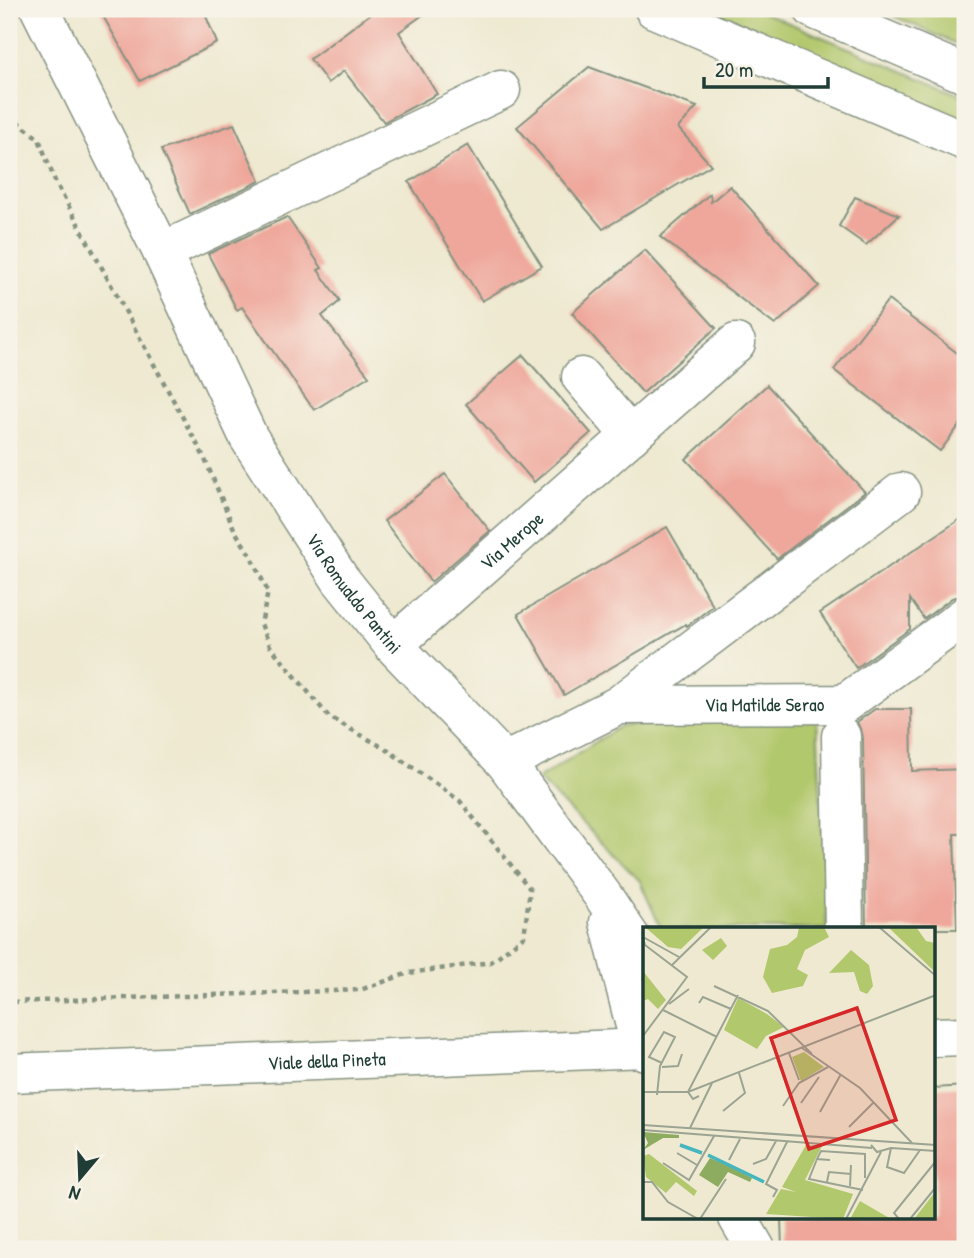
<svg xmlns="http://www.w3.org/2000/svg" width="974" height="1258" font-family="'Patrick Hand',sans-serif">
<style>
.green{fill:#b2c86d;stroke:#688250;stroke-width:2}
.building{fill:#efa79b}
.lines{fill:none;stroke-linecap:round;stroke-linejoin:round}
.minor-casing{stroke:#869382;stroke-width:41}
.major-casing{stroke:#869382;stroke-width:41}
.path{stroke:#869382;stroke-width:4.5;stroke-dasharray:5 5;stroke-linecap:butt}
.minor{stroke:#fff;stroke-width:38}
.major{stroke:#fff;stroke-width:38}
.labels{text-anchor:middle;stroke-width:6;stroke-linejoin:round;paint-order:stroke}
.street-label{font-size:19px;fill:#1f3d34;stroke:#f7f3e8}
.inset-river{fill:none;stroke:#45b5be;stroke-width:3.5}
.inset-road{fill:none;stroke:#9ba492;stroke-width:2}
.view{fill:#d62828;fill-opacity:0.15;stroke:#d62828;stroke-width:3.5}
.inset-edge{fill:none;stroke:#1f3d34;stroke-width:3.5}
</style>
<rect width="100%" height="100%" fill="#f7f3e8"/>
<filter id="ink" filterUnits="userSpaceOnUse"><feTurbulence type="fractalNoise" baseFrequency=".0143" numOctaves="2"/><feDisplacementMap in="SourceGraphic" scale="14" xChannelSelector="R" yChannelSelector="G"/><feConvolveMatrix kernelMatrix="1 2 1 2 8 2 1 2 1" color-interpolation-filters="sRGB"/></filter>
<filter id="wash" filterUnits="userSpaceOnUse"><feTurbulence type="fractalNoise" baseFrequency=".00686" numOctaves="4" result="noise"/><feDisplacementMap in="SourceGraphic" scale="28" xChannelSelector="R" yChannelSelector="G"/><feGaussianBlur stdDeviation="1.57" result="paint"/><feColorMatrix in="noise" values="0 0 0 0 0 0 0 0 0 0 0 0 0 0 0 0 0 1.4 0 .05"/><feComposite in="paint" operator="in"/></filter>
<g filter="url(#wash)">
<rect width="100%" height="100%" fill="#eee9d0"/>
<path class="green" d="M 693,9 L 756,9 L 965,97 L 965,124 Z
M 878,9 L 965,9 L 965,48 Z
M 817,718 L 827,929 L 661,929 L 640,881 L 538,779 L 622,725 Z"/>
<g id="blocks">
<path class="building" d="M 99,9 L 203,9 L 217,43 L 140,81 Z
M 377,9 L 431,9 L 399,32 L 437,94 L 384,122 L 344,71 L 328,83 L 310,59 Z
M 589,67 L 697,107 L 678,128 L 711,165 L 603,229 L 517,127 Z
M 234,124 L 260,181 L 190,214 L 161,150 Z
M 468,145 L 542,266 L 482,301 L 409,182 Z
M 730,186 L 819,286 L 775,325 L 660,237 L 710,194 L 711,202 Z
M 855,197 L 899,215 L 866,245 L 839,226 Z
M 287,217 L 322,268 L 318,270 L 340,301 L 322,316 L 369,376 L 314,410 L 242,307 L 237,310 L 208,254 Z
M 645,250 L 716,328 L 643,393 L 572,313 Z
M 888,300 L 965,359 L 965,418 L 940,451 L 834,370 Z
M 523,355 L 591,433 L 534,482 L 466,404 Z
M 767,385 L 865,492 L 777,559 L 686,459 Z
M 445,474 L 490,531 L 431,582 L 384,521 Z
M 965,516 L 965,595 L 952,598 L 924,619 L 910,599 L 910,629 L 856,668 L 820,613 Z
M 667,527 L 713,606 L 687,626 L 686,624 L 564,695 L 518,614 Z
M 875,709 L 911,709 L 912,771 L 965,769 L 965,834 L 954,834 L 957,929 L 866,929 L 863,736 L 857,722 Z
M 965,1086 L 965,1249 L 782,1249 L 781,1218 L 934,1218 L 934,1088 Z"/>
</g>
</g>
<g filter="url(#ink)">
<use href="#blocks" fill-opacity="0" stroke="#869382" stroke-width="2"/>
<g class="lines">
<g class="minor-casing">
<g id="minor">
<path id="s1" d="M 40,9 L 162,252 L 249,438 L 340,579 L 393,645 L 505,762 L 603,896 L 645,959"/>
<path d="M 162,252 L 501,90"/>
<path d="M 581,377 L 631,436"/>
<path id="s2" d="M 393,645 L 736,343"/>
<path d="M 619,705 L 901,492"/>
<path d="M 841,736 L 844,929"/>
<path id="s3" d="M 505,762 L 619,705 L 844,704 L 965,616"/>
<path d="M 609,922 L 634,1022 L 645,1051"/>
<path d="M 934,1037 L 965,1036"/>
<path id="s4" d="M 9,1073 L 645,1048"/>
<path d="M 738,1218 L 756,1249"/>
</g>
</g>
<g class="major-casing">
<path id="major" d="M 654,9 L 965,141
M 813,9 L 965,74"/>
</g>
<path class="path" d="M 9,115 L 39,139 L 55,181 L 204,457 L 235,531 L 251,556 L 268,592 L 261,624 L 270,646 L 329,717 L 386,749 L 460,801 L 530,889 L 524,936 L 491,962 L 409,973 L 360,990 L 9,1002"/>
<use href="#minor" class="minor"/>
<use href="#major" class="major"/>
</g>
</g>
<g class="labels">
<g class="street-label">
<text dy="7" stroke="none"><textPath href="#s2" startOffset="158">Via Merope</textPath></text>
<text dy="7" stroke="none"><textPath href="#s1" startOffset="665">Via Romualdo Pantini</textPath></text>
<text dy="7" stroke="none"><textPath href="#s3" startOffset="273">Via Matilde Serao</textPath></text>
<text dy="7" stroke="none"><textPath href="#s4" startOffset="318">Viale della Pineta</textPath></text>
</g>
</g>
<g transform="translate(643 927)">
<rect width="292" height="292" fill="#eee9d0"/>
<path d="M 2,0 L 61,0 L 38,22 L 25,20 ZM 156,0 L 181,0 L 186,10 L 162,23 L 154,42 L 165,48 L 160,59 L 129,66 L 120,50 L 127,22 L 144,18 L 154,10 ZM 245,0 L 273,0 L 283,14 L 292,16 L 291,44 ZM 78,11 L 84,19 L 70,33 L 59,23 ZM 208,23 L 226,38 L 230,59 L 224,67 L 217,64 L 211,45 L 186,46 ZM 0,44 L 23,73 L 15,82 L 5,72 L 0,74 ZM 95,71 L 124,87 L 141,100 L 123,109 L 114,122 L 81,103 ZM 161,125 L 181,140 L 158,154 L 149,130 ZM 163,218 L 179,219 L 162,253 L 210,267 L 200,292 L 123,287 L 138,262 L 153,265 L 139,260 ZM 6,227 L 54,264 L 51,269 L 33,255 L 23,266 L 3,250 L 0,229 ZM 292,265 L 292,292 L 271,292 ZM 217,274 L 248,292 L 207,292 Z" fill="#b2c86d"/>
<path d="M 0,205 L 36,208 L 36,211 L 20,211 L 0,223 L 5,216 ZM 67,231 L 84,238 L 109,251 L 107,255 L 85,245 L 75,260 L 56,248 Z" fill="#8dac60"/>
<path class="inset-river" d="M 37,218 L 59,226M 65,228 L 121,255"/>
<path class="inset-road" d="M 236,0 L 293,49M 0,10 L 36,30M 0,11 L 2,18 L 44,50 L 0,109M 29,38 L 68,0M 71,59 L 125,84 L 169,127M 56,76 L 60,70 L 88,82M 26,77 L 46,62M 20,83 L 74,110M 159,121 L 217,161 L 269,216M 146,126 L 156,153M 19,140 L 35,139 L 39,127M 0,165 L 45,165 L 293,68M 14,168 L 17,139 L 32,110 L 21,105 L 6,130 L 19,136M 56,169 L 50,172 L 45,165 L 95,68M 158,176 L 176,150M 140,179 L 156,156 L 185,140M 80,184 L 102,166 L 96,146M 177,185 L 198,147M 0,198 L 293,218M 206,200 L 231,175M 47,201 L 69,156M 0,203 L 229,221M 228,218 L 234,225 L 248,221 L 293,224M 248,221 L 244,240 L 261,246 L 277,223M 34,226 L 54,238M 174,232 L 166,252 L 220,263M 86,233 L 97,212M 187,233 L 174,232 L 178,224 L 222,227 L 222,251M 20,236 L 46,253 L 71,209M 110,237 L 123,232 L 133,214M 0,255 L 9,255 L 25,275 L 55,292M 184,255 L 186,245 L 208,247M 207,259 L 208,238M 130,270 L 134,263 L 123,257 L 144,215M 57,292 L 83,252M 203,292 L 238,225M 256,292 L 251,286 L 293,234M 267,292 L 293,260"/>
<path class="view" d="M 214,81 L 253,193 L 166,222 L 128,111 Z"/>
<rect width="292" height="292" class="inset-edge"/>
</g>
<rect width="974" height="1258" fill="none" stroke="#f7f3e8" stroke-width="35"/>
<g transform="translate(80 1178) rotate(199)" stroke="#f7f3e8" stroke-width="5" paint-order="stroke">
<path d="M0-5L12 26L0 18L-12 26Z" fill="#1f3d34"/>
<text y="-10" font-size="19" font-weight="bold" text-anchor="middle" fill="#1f3d34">N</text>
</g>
<path d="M704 77v10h124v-10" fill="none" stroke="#1f3d34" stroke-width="3.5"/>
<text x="715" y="77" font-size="21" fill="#1f3d34" stroke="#f7f3e8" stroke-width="5" paint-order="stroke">20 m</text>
</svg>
